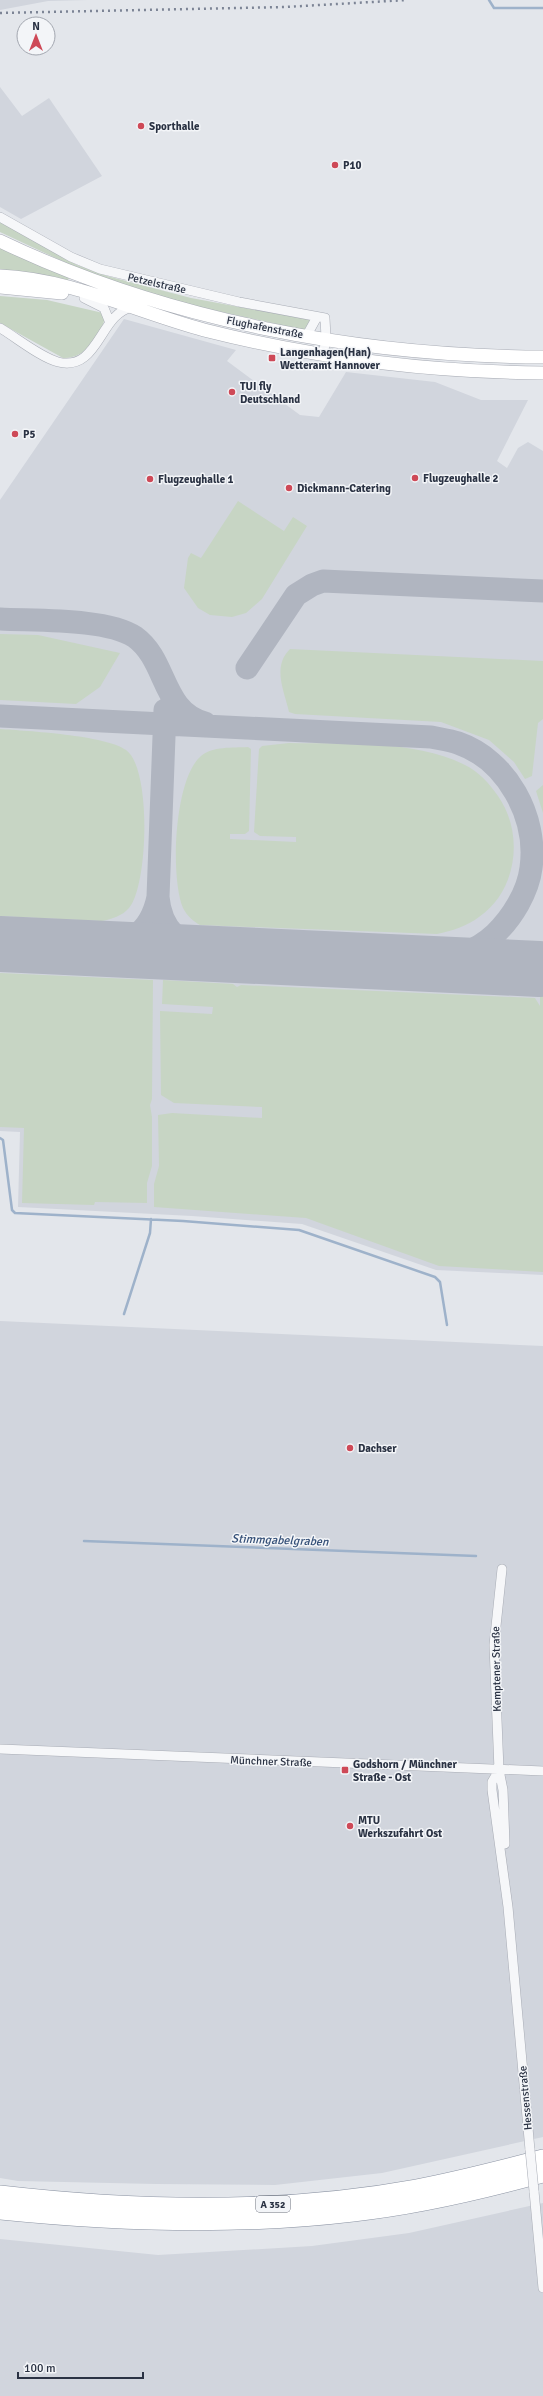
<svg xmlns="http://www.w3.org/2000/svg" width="543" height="2396" font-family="Signika,sans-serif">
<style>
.built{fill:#d1d5dd}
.green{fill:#c7d5c4}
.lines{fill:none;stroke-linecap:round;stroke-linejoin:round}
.stream{stroke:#9eb2ca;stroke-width:2.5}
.taxiway{stroke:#b0b5c0;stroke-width:23}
.runway{stroke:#b0b5c0;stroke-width:56}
.minor-casing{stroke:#a8acb5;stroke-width:10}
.secondary-casing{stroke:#a8acb5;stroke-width:14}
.motorway-casing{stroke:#8a92a2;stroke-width:18}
.minor{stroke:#f6f7f9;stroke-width:9}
.secondary{stroke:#fff;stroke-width:13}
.motorway{stroke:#fff;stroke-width:17}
.rail{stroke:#7c8495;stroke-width:2.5;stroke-dasharray:2 4;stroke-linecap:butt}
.minor-bridge-casing{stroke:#a8acb5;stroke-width:10;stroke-linecap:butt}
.minor-bridge{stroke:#f6f7f9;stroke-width:9}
.poi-dot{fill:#ce4957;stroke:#f3f5f8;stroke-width:1.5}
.labels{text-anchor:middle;stroke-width:3;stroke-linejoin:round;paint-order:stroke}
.shield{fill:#f3f5f8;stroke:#666c79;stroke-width:1}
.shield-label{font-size:10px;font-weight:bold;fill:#2a3243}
.poi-label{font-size:11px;font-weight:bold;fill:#2a3243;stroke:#f3f5f8;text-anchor:start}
.street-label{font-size:11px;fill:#2a3243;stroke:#f3f5f8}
.water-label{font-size:12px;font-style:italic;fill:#344f77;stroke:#f3f5f8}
</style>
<rect width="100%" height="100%" fill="#e3e6eb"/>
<path class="built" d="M 0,0 L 88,0 L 48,1 L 0,10 Z
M 0,87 L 22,116 L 49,98 L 102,176 L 21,219 L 0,207 Z
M 124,319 L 236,350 L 227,361 L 300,415 L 319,417 L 346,372 L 435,382 L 481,400 L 528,400 L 497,461 L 507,468 L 518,448 L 528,442 L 543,451 L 543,1275 L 436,1270 L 302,1224 L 192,1216 L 18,1207 L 20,1132 L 0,1131 L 0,500 Z
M 0,1321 L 543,1346 L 543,2137 L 382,2173 L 275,2185 L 156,2184 L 18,2181 L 0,2178 Z
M 543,2203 L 543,2396 L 0,2396 L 0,2239 L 158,2255 L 312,2246 L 409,2233 Z"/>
<path class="green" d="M 0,221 L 77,265 L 107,276 L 191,298 L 311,320 L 304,330 L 190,305 L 107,282 L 0,232 Z
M 0,247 L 69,278 L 67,282 L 0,271 Z
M 0,296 L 47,300 L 103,313 L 105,317 C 101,337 85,359 63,358 L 0,323 Z
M 238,501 L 284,531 L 293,517 L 307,526 L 262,599 L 246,613 L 232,617 L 210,615 L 198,608 L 184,588 L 188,558 L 191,553 L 201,558 Z
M 0,634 L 38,635 L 120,653 L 100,687 L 76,704 L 0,700 Z
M 290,649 L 543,661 L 543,719 L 538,723 L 532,776 L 525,779 L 514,762 L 489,740 L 441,722 L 295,714 L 289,712 C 284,690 272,667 290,649 Z
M 0,729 C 27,731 105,735 126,750 C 152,768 148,887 129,908 C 122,916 112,919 102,921 L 0,916 Z
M 289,743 C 343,744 416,740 465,765 C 479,772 489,783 498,796 C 524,833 518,890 479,917 C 467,926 452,931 437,934 L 200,925 C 193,921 187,916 183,908 C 170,877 174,779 201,756 C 213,746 232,748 248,747 L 251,749 L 249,831 L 245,834 L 230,834 L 230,839 L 296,842 L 296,837 L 260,836 L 254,832 L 259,749 L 262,746 Z
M 543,785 L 543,813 L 536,791 Z
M 0,973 L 153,980 L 152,1099 L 150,1105 L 152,1117 L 152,1166 L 147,1183 L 147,1203 L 95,1202 L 94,1205 L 22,1203 L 24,1128 L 0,1127 Z
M 163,980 L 233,984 L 237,987 L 241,985 L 535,998 L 540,1006 L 540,988 L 543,989 L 543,1272 L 439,1266 L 306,1218 L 154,1207 L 154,1184 L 159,1166 L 158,1115 L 172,1113 L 262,1118 L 262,1107 L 174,1103 L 161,1095 L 160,1011 L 212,1014 L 213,1007 L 162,1004 Z"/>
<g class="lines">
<path class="stream" d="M 489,0 L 494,8 L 543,8
M 0,1138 L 3,1140 L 12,1210 L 15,1213 L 183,1221 L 299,1230 L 435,1277 L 440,1282 L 447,1325
M 124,1314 L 150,1233 L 151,1219
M 84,1541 L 476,1556"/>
<path class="taxiway" d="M 0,619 C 34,621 107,618 135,637 C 168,661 161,711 205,723
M 247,668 L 296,595 L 312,585 L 323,581 L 543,591
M 0,716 L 431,737 C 440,739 449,740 458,743 C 507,760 538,817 531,868 C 528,892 512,918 495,934 C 476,952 451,959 426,964
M 158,897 L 165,710
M 90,948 C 126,946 150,936 158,897 C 161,931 181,946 212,954"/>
<path class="runway" d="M 0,944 L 539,969"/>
<g class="minor-casing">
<path id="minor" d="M 0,217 L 71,257 L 100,269 L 239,302 L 325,318 L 326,338 L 323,356
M 84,298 L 104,308 L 110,323
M 0,328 C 17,338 40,357 58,362 C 99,372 99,314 132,307
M 307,335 L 317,317
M 502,1569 L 494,1645 L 499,1770 L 503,1790 L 505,1844
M 0,1749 L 543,1771
M 499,1770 L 492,1782 L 492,1790 L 508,1907 L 530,2150
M 534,2191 L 543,2288"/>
</g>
<g class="secondary-casing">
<path id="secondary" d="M 0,241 C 167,321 359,356 543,357
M 0,276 C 71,279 137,312 204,330 C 315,358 429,372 543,373
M 0,287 L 62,293"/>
</g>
<g class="motorway-casing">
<path id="motorway" d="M 0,2194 C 138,2210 279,2213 416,2188 C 459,2180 501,2169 543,2158
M 0,2211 C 118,2223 236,2227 353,2213 C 418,2206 481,2191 543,2174"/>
</g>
<use href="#minor" class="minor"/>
<use href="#secondary" class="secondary"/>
<use href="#motorway" class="motorway"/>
<path class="rail" d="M 0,13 L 285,7 L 407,0"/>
<g class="minor-bridge-casing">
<path id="minor-bridge" d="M 530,2150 L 534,2191"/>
</g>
<use href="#minor-bridge" class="minor-bridge"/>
</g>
<g class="poi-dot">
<circle cx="141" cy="126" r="4"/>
<circle cx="335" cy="165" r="4"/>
<rect x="268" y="354" width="8" height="8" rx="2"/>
<circle cx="232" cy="392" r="4"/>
<circle cx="15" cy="434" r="4"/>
<circle cx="415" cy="478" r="4"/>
<circle cx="150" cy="479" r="4"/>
<circle cx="289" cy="488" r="4"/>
<circle cx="350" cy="1448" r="4"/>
<rect x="341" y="1766" width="8" height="8" rx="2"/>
<circle cx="350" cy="1826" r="4"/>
</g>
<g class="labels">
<rect class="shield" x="256" y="2196" width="34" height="16" rx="3"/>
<g class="shield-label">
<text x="273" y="2208">A 352</text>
</g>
<g class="poi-label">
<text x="149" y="130">Sporthalle</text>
<text x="343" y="169">P10</text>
<text x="280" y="356">Langenhagen(Han)<tspan x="280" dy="13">Wetteramt Hannover</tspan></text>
<text x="240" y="390">TUI fly<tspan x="240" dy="13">Deutschland</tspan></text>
<text x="23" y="438">P5</text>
<text x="423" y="482">Flugzeughalle 2</text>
<text x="158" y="483">Flugzeughalle 1</text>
<text x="297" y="492">Dickmann-Catering</text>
<text x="358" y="1452">Dachser</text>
<text x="353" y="1768">Godshorn / Münchner<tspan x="353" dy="13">Straße - Ost</tspan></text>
<text x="358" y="1824">MTU<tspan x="358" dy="13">Werkszufahrt Ost</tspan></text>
</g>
<g class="street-label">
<text transform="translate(157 283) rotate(13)" y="4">Petzelstraße</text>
<text transform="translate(265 327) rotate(11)" y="4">Flughafenstraße</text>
<text transform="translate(496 1669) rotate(-91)" y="4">Kemptener Straße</text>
<text transform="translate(271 1761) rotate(2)" y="4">Münchner Straße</text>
<text transform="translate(525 2098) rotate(-95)" y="4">Hessenstraße</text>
</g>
<g class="water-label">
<text transform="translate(280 1540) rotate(2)" y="4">Stimmgabelgraben</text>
</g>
</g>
<g transform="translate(36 36)"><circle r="19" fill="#f3f5f8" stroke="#a3a7b0"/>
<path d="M0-3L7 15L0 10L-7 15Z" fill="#ce4957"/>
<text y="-6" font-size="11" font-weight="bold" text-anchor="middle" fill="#2a3243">N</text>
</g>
<path d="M18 2372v6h125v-6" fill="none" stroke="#2a3243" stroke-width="2"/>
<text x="24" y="2372" font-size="12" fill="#2a3243" stroke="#f3f5f8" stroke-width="3" paint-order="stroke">100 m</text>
</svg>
